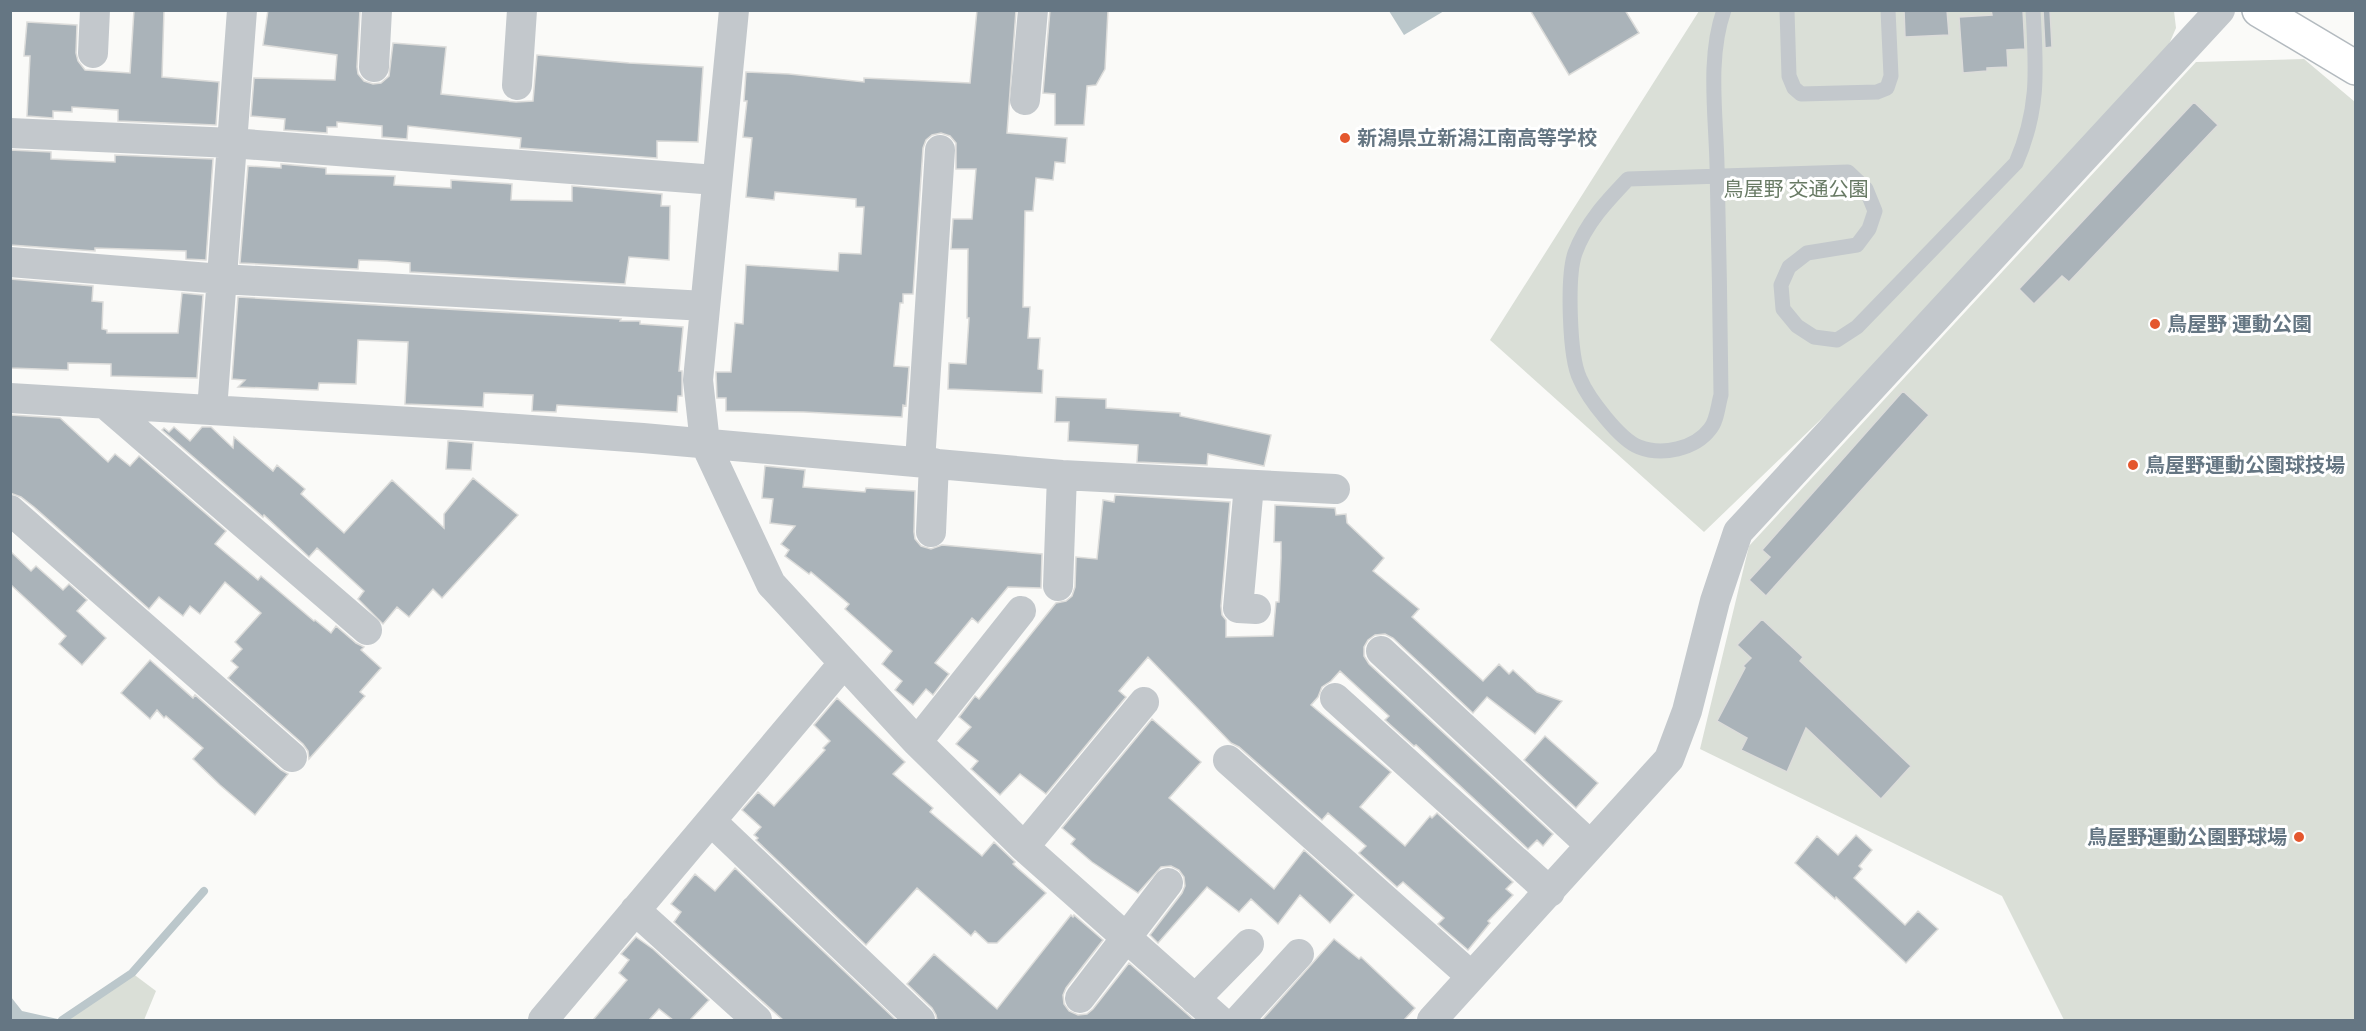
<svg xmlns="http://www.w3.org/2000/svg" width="2366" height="1031" font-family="Roboto,'Noto Sans JP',sans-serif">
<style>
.green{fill:#dadfd7}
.water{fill:#bbc7cb}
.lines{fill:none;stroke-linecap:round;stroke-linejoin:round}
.stream{stroke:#bbc7cb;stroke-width:8}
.building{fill:#aab3b9;stroke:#dcdcda;stroke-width:1.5}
.secondary-casing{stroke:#b3babf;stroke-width:36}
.lane{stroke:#c3c8cc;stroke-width:15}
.street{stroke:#c3c8cc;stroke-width:30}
.secondary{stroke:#fff;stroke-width:33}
.poi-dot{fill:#e4572e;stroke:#fff;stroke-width:2}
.labels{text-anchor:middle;stroke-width:6;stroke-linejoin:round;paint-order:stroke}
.poi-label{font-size:20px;font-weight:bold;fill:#657683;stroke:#fff;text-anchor:start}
.park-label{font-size:20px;fill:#687a64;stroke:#fff}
</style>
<rect width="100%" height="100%" fill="#fafaf8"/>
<path class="green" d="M 1699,11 L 2174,11 L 2176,28 L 2163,58 L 1840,401 L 1704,532 L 1490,340 Z
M 2304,59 L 2355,102 L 2355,1020 L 2064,1020 L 2002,896 L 1700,749 L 1749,546 L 2196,62 Z
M 132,973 L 156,991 L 144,1020 L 62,1020 Z"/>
<path class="water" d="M 1389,11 L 1444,11 L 1404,35 Z
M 11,997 L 22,1011 L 62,1020 L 11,1020 Z"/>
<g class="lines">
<path class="stream" d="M 62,1020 L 132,973 L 204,891"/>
</g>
<path class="building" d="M 134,10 L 164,10 L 162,77 L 219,82 L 216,125 L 118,121 L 118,110 L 72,107 L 72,112 L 53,111 L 53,118 L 27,116 L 30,56 L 24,56 L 27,22 L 77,25 L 76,53 L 78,61 L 85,70 L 130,73 Z
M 268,10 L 360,10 L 357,67 L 358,74 L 364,81 L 373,84 L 381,83 L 389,76 L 393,43 L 446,47 L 441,94 L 516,102 L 533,101 L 537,55 L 629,63 L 703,67 L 698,142 L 657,141 L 657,158 L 520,148 L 521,138 L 408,126 L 407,139 L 382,137 L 382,126 L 337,122 L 337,127 L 327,127 L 327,133 L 284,130 L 285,119 L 251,116 L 254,78 L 335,80 L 337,55 L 263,45 Z
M 977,10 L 1016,10 L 1007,133 L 1067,138 L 1065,163 L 1055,162 L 1053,180 L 1036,178 L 1033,211 L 1025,211 L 1023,307 L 1030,307 L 1028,338 L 1040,338 L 1038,369 L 1043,370 L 1042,393 L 948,389 L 949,363 L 966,364 L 969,318 L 967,318 L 968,249 L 951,249 L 953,219 L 972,219 L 976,169 L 956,169 L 956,143 L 950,136 L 941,133 L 932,135 L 926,140 L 923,148 L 913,294 L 903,294 L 903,303 L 900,303 L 894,366 L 909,367 L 906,406 L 903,405 L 902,417 L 804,412 L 726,411 L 726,398 L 717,398 L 716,372 L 731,372 L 735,323 L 743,324 L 746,265 L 838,271 L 839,253 L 861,254 L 864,207 L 856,207 L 856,199 L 775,192 L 774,200 L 746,197 L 752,138 L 743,137 L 747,101 L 744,101 L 746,72 L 789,74 L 864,82 L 864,78 L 970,83 Z
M 1050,10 L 1108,10 L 1105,69 L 1096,85 L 1087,86 L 1084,125 L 1055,125 L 1055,94 L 1043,93 Z
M 1530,10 L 1625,10 L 1639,33 L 1569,75 Z
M 1904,10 L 1947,10 L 1949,35 L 1905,37 Z
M 1991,10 L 2023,10 L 2025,49 L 2007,50 L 2008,67 L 1987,68 L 1987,71 L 1963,73 L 1959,17 L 1992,15 Z
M 2043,10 L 2050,10 L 2052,47 L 2045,48 Z
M 2194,102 L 2218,125 L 2069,282 L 2062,276 L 2034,304 L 2019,289 Z
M 10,150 L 51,152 L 51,159 L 115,162 L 115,155 L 213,159 L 206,260 L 186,259 L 186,251 L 95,248 L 95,251 L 10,245 Z
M 281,164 L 326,168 L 326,174 L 395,176 L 394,185 L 451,188 L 451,180 L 512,184 L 511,200 L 572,201 L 572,186 L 662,194 L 661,206 L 670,206 L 669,260 L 629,257 L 625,284 L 410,272 L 410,263 L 387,261 L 359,260 L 358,269 L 240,263 L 248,166 L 281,168 Z
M 10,279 L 93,286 L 92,301 L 103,302 L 102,329 L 107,330 L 107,333 L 178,333 L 182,293 L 203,295 L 197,378 L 111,376 L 111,364 L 68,363 L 68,370 L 10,368 Z
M 238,297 L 621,319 L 620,321 L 640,321 L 640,324 L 683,327 L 679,371 L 682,371 L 682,396 L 678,396 L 677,412 L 557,405 L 556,412 L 532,411 L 533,395 L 484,393 L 483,407 L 405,404 L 408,342 L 358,340 L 356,384 L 319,383 L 318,390 L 238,387 L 245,380 L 232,379 Z
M 1903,391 L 1929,415 L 1766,596 L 1749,580 L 1770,557 L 1762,550 Z
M 1056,397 L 1106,399 L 1106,408 L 1180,413 L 1180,416 L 1271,435 L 1264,466 L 1208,454 L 1207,465 L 1137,462 L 1138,445 L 1068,441 L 1069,422 L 1055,422 Z
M 10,415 L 60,418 L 108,462 L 115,454 L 130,466 L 139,456 L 226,531 L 215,544 L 258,580 L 261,576 L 314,621 L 315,620 L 331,633 L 336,626 L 356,643 L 364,647 L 361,650 L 381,668 L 360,692 L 365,696 L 309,759 L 308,751 L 303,744 L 228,678 L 238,667 L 231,661 L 242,649 L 235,642 L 261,613 L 225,582 L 200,614 L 190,606 L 183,616 L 159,597 L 149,609 L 34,507 L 21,497 L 10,493 Z
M 174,427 L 190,441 L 202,427 L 211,427 L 233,448 L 234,437 L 273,471 L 277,465 L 305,489 L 301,494 L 344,533 L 392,480 L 444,528 L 444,514 L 473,478 L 518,515 L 442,598 L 433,589 L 409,617 L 397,607 L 383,624 L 358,599 L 364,591 L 317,548 L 309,557 L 264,515 L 263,517 L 162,430 L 164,428 L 169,432 Z
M 448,441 L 473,443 L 471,470 L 446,469 Z
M 765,466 L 805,470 L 803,487 L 865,492 L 866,488 L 915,491 L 914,532 L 915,539 L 921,546 L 931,549 L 942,545 L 1042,554 L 1041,588 L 1008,587 L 978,623 L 972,618 L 935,663 L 949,674 L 933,695 L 926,689 L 913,705 L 895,690 L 902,681 L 882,664 L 892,651 L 845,609 L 849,604 L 811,572 L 809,574 L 785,556 L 789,550 L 781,544 L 795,526 L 770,523 L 773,499 L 762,498 Z
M 1115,495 L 1230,502 L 1221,606 L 1222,615 L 1226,620 L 1226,637 L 1273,636 L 1276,602 L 1279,602 L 1281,558 L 1281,542 L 1274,542 L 1275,505 L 1335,508 L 1336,515 L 1346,514 L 1347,523 L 1384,558 L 1373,571 L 1419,609 L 1412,617 L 1483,681 L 1499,664 L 1509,674 L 1513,670 L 1537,692 L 1562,701 L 1535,734 L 1487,697 L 1473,713 L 1393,638 L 1385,634 L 1375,635 L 1368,640 L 1364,647 L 1364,656 L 1369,664 L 1553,834 L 1543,846 L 1537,840 L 1528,849 L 1416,745 L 1414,746 L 1385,720 L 1389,716 L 1340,671 L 1331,681 L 1322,687 L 1318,697 L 1311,705 L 1391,772 L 1360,807 L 1405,846 L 1430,816 L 1432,818 L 1437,813 L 1513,882 L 1506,889 L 1513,895 L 1488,921 L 1490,923 L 1468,950 L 1438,924 L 1444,918 L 1403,882 L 1397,887 L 1359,853 L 1366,846 L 1328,813 L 1322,820 L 1239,747 L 1231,743 L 1148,657 L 1119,691 L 1126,697 L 1046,794 L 1020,774 L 1000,795 L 971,769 L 978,761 L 956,744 L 971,727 L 959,717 L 975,696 L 979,699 L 1056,603 L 1066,601 L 1072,596 L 1075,587 L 1076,557 L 1097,559 L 1103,500 L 1114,502 Z
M 10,551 L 31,571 L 36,566 L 63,590 L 69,584 L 87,600 L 77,611 L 106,638 L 82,665 L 59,644 L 66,636 L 10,584 Z
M 1762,619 L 1803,657 L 1800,661 L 1911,766 L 1881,799 L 1806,728 L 1787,772 L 1741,750 L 1747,738 L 1717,721 L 1745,668 L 1743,666 L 1751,658 L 1737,645 Z
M 150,660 L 193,698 L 195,695 L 281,770 L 288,774 L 255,815 L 220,785 L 193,759 L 203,748 L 166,716 L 164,718 L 157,710 L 150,719 L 121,693 Z
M 837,698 L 905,762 L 893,774 L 933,808 L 930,812 L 982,856 L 994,842 L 1015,862 L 1013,864 L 1046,893 L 997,943 L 988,943 L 975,931 L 971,936 L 917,888 L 866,945 L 756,840 L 758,838 L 754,835 L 761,827 L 742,810 L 758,792 L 774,806 L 825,750 L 823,748 L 830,741 L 814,725 Z
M 1152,719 L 1201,762 L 1169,798 L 1274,889 L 1304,850 L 1354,895 L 1330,923 L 1300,895 L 1278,924 L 1251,899 L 1239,912 L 1207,887 L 1158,943 L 1150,935 L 1182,893 L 1185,886 L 1184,877 L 1179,870 L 1171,866 L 1161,867 L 1138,893 L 1092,862 L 1071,844 L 1075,839 L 1062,828 Z
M 1545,736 L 1598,783 L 1576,808 L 1524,760 Z
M 1856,835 L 1872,850 L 1859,866 L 1862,869 L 1854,878 L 1905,925 L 1918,911 L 1938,929 L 1906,963 L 1836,897 L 1835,899 L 1795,863 L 1817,836 L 1838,855 Z
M 735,868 L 896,1020 L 783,1020 L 674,922 L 681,912 L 671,904 L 695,874 L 715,891 Z
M 1071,915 L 1073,917 L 1074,915 L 1103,940 L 1066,988 L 1063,995 L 1064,1004 L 1069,1011 L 1078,1015 L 1087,1014 L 1093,1009 L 1129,963 L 1194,1020 L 937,1020 L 936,1015 L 932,1008 L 907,984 L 934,954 L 997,1009 Z
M 636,937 L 653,949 L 709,1000 L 690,1020 L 673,1020 L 659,1009 L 649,1020 L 593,1020 L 627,980 L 619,973 L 629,960 L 621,954 Z
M 1334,939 L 1359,959 L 1361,957 L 1415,1008 L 1404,1020 L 1262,1020 Z"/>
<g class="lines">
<g class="secondary-casing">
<path id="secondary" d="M 2259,10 L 2356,68"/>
</g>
<path class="lane" d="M 1724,10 C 1707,58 1716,115 1717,165 C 1719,242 1720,318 1721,395 C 1718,405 1717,421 1710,429 C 1695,449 1662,456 1639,447 C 1620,440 1588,398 1580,379 C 1569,357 1567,276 1575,253 C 1586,223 1607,201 1628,179 C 1701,177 1775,174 1848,172 L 1866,189 L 1875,211 L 1869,229 L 1857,245 L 1807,253 L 1789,267 L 1781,285 L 1783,309 L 1797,326 L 1814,337 L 1837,340 L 1857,327 L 2016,163 C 2040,108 2036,68 2033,10
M 1787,10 L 1789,76 L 1794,88 L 1801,94 L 1877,92 L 1887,88 L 1891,76 L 1888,10"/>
<path class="street" d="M 734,10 L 698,380 L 705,443 L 771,584 L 917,742 L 1024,847 L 1219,1020
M 93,53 L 95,10
M 374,67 L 377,10
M 517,85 L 522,10
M 1025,100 L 1033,10
M 10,133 L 232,143 L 716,180
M 10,262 L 222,279 L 705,306
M 10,398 L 462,425 L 643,438 L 1062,475 L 1335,489
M 105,404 L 367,630
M 212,410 L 242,10
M 920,462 L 940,150
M 1249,485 L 1238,608 L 1256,609
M 10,510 L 292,757
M 931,532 L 934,463
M 1058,586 L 1062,475
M 1381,651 L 1589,844
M 1335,698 L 1550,892
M 917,742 L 1021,611
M 1228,760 L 1471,976
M 711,821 L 920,1020
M 1024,847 L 1144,702
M 635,910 L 757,1020
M 1080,998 L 1168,883
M 1195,999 L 1249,944
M 543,1020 L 843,664
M 1239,1020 L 1299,954
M 1432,1020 L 1669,759 L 1687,711 L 1715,601 L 1738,532 L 2220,10"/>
<use href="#secondary" class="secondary"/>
</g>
<g class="poi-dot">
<circle cx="1345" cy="138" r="6"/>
<circle cx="2155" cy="324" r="6"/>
<circle cx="2133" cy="465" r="6"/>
<circle cx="2299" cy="837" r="6"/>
</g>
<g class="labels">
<g class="poi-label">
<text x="1357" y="145">新潟県立新潟江南高等学校</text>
<text x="2167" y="331">鳥屋野 運動公園</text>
<text x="2145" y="472">鳥屋野運動公園球技場</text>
<text x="2287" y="844" text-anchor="end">鳥屋野運動公園野球場</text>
</g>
<g class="park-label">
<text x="1796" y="196">鳥屋野 交通公園</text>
</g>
</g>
<rect width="2366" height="1031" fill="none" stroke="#657683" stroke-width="24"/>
</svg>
